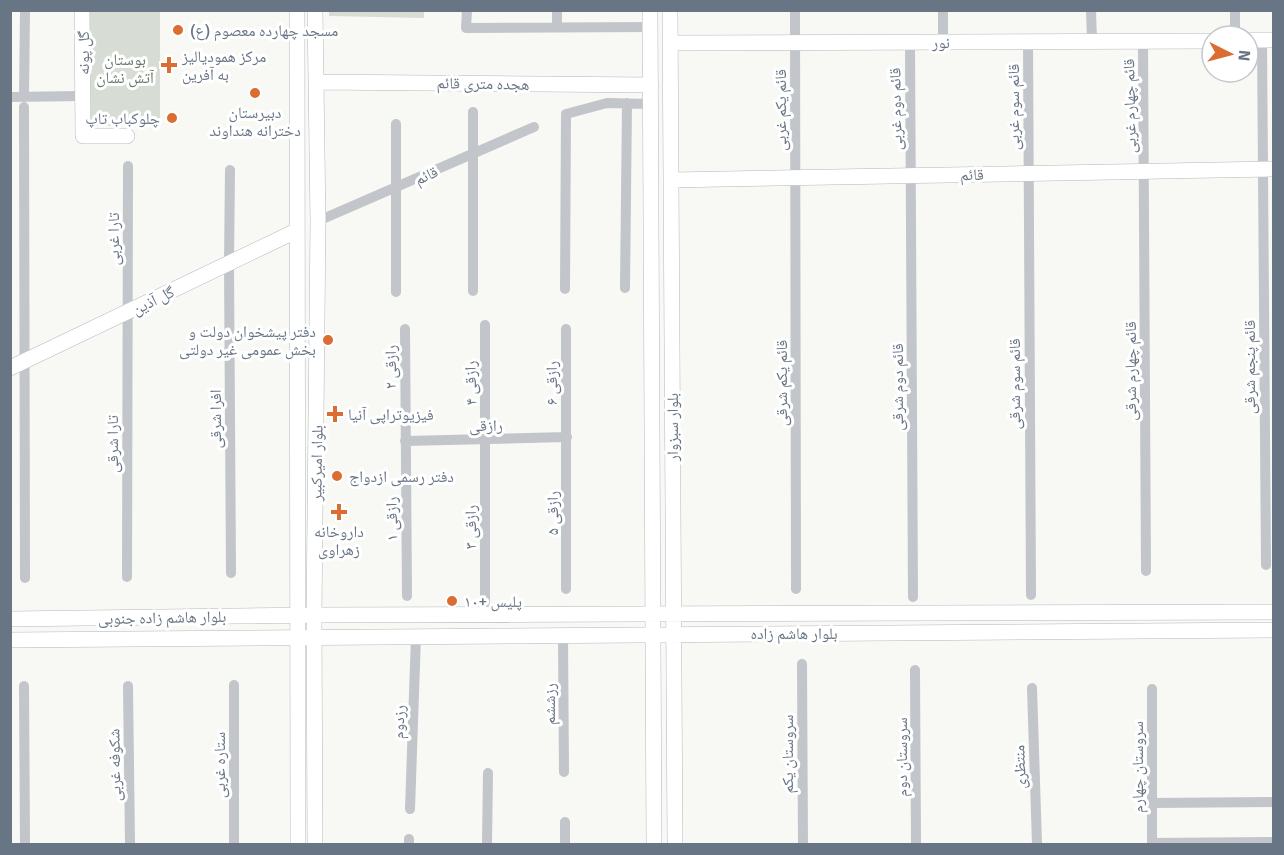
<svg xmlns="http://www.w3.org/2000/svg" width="1284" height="855" font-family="Signika,'Noto Naskh Arabic',sans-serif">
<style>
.green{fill:#d7ddd5}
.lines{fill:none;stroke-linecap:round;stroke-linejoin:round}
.secondary-casing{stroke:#b4b8be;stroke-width:16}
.street{stroke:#c2c5c9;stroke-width:10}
.secondary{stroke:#fff;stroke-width:15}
.poi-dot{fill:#db6c32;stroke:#fff;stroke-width:2}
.labels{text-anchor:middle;stroke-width:6;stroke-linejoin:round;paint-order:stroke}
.poi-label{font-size:16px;fill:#687585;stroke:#fff;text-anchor:start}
.street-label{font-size:16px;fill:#687585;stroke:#fff}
.park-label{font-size:16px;fill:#657763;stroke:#fff}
</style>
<rect width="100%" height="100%" fill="#f8f8f5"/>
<path class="green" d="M 90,11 L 160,11 L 160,125 L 91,126 Z
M 329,11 L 424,11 L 424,18 L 329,16 Z"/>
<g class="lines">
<g class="secondary-casing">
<path id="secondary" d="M 82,10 L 83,136 L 127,136
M 297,10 L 298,844
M 315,10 L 318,221 L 314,615 L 315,844
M 650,10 L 654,844
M 670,10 L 675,844
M 1248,40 L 1274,40
M 670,43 L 1212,41
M 316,82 L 651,85
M 671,180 L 1274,169
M 10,368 L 296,231
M 10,619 L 314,615 L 1274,612
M 10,640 L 1274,630"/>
</g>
<path class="street" d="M 467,10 L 466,28 L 650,27
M 557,10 L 557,27
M 795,10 L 796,589
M 943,10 L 943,42
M 1091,10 L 1092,41
M 1235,10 L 1235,36
M 1262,40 L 1266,565
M 1028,41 L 1031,595
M 1143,41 L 1146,571
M 910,42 L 913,597
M 10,97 L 83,96
M 24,97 L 25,10
M 24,107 L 25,578
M 396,124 L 396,292
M 230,170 L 229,264 L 231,573
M 318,221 L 534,127
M 625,288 L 627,103
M 565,289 L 566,114 L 607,103 L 651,104
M 473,291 L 473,112
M 485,325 L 485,615
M 405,329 L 407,596
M 566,329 L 566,589
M 405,441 L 567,437
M 127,577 L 128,166
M 563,635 L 564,772
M 802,664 L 803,844
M 915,670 L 916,844
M 234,685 L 234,844
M 24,686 L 25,844
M 128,686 L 130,844
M 1032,688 L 1037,844
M 1152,689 L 1152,844
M 1152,803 L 1274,802
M 410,809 L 416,636
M 565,822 L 565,844
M 1152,843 L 1274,842
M 409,844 L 409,839
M 487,844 L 488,773"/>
<use href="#secondary" class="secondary"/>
</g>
<g class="poi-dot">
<circle cx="178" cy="30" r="6"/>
<path d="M166 56h6v6h6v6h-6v6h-6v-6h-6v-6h6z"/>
<circle cx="255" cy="93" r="6"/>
<circle cx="172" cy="118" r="6"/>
<circle cx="328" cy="340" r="6"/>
<path d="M332 405h6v6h6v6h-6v6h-6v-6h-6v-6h6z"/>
<circle cx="337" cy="476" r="6"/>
<path d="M336 503h6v6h6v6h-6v6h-6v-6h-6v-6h6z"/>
<circle cx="452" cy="601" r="6"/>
</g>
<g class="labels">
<g class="poi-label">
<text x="190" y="36">مسجد چهارده معصوم (ع)</text>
<text x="182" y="62">مرکز همودیالیز<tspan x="182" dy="18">به آفرین</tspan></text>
<text x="255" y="118" text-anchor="middle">دبیرستان<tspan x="255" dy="18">دخترانه هنداوند</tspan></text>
<text x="160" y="124" text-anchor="end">چلوکباب تاپ</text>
<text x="316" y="337" text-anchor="end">دفتر پیشخوان دولت و<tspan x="316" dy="18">بخش عمومی غیر دولتی</tspan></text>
<text x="348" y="420">فیزیوتراپی آنیا</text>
<text x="349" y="482">دفتر رسمی ازدواج</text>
<text x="339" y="537" text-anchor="middle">داروخانه<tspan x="339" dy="18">زهراوی</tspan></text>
<text x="464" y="607">پلیس +۱۰</text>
</g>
<g class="street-label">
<text x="941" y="48">نور</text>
<text transform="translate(83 53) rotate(-90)" y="6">گل پونه</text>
<text transform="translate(483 83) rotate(1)" y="6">هجده متری قائم</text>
<text transform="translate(1129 106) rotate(-91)" y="6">قائم چهارم غربی</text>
<text transform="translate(1013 107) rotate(-90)" y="6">قائم سوم غربی</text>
<text transform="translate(895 109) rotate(-91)" y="6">قائم دوم غربی</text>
<text transform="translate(780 110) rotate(-90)" y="6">قائم یکم غربی</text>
<text transform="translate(972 174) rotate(-1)" y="6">قائم</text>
<text transform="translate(426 175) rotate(-24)" y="6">قائم</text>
<text transform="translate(113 239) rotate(-90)" y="6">تارا غربی</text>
<text transform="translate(153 300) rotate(-26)" y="6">گل آذین</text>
<text transform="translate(390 367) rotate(-90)" y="6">رازقی ۲</text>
<text transform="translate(1249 367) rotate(-90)" y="6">قائم پنجم شرقی</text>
<text transform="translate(1130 371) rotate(-90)" y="6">قائم چهارم شرقی</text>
<text transform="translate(470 383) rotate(-91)" y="6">رازقی ۴</text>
<text transform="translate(551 383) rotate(-90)" y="6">رازقی ۶</text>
<text transform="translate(781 383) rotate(-90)" y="6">قائم یکم شرقی</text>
<text transform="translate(1014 384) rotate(-90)" y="6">قائم سوم شرقی</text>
<text transform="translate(897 387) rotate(-90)" y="6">قائم دوم شرقی</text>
<text transform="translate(215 419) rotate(-90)" y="6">افرا شرقی</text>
<text transform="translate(486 425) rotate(-1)" y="6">رازقی</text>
<text transform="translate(672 427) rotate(-90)" y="6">بلوار سبزوار</text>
<text transform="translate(112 444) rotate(-90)" y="6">تارا شرقی</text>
<text transform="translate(316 463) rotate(-89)" y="6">بلوار امیرکبیر</text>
<text transform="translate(552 513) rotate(-90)" y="6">رازقی ۵</text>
<text transform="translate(391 519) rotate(-91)" y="6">رازقی ۱</text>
<text transform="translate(470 527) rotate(-90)" y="6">رازقی ۳</text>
<text transform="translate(162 617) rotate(-1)" y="6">بلوار هاشم زاده جنوبی</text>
<text x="794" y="639">بلوار هاشم زاده</text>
<text transform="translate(549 704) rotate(-90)" y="6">رزششم</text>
<text transform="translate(398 722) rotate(-88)" y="6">رزدوم</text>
<text transform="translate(787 754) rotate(-90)" y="6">سروستان یکم</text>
<text transform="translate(901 757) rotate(-90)" y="6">سروستان دوم</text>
<text transform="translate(114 765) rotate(-91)" y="6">شکوفه غربی</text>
<text transform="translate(219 765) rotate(-90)" y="6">ستاره غربی</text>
<text transform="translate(1019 767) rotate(-92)" y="6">منتظری</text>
<text transform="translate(1137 767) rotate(-90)" y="6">سروستان چهارم</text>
</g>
<g class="park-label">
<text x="125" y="65">بوستان<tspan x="125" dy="18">آتش نشان</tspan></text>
</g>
</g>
<rect width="1284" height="855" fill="none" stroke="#687585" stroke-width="24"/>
<g transform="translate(1230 54) rotate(96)"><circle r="28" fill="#ffffff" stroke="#c3c8ce" stroke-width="1.5"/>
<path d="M0-4.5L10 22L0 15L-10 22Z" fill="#db6c32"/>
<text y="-9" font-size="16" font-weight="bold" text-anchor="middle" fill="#687585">N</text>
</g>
</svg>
